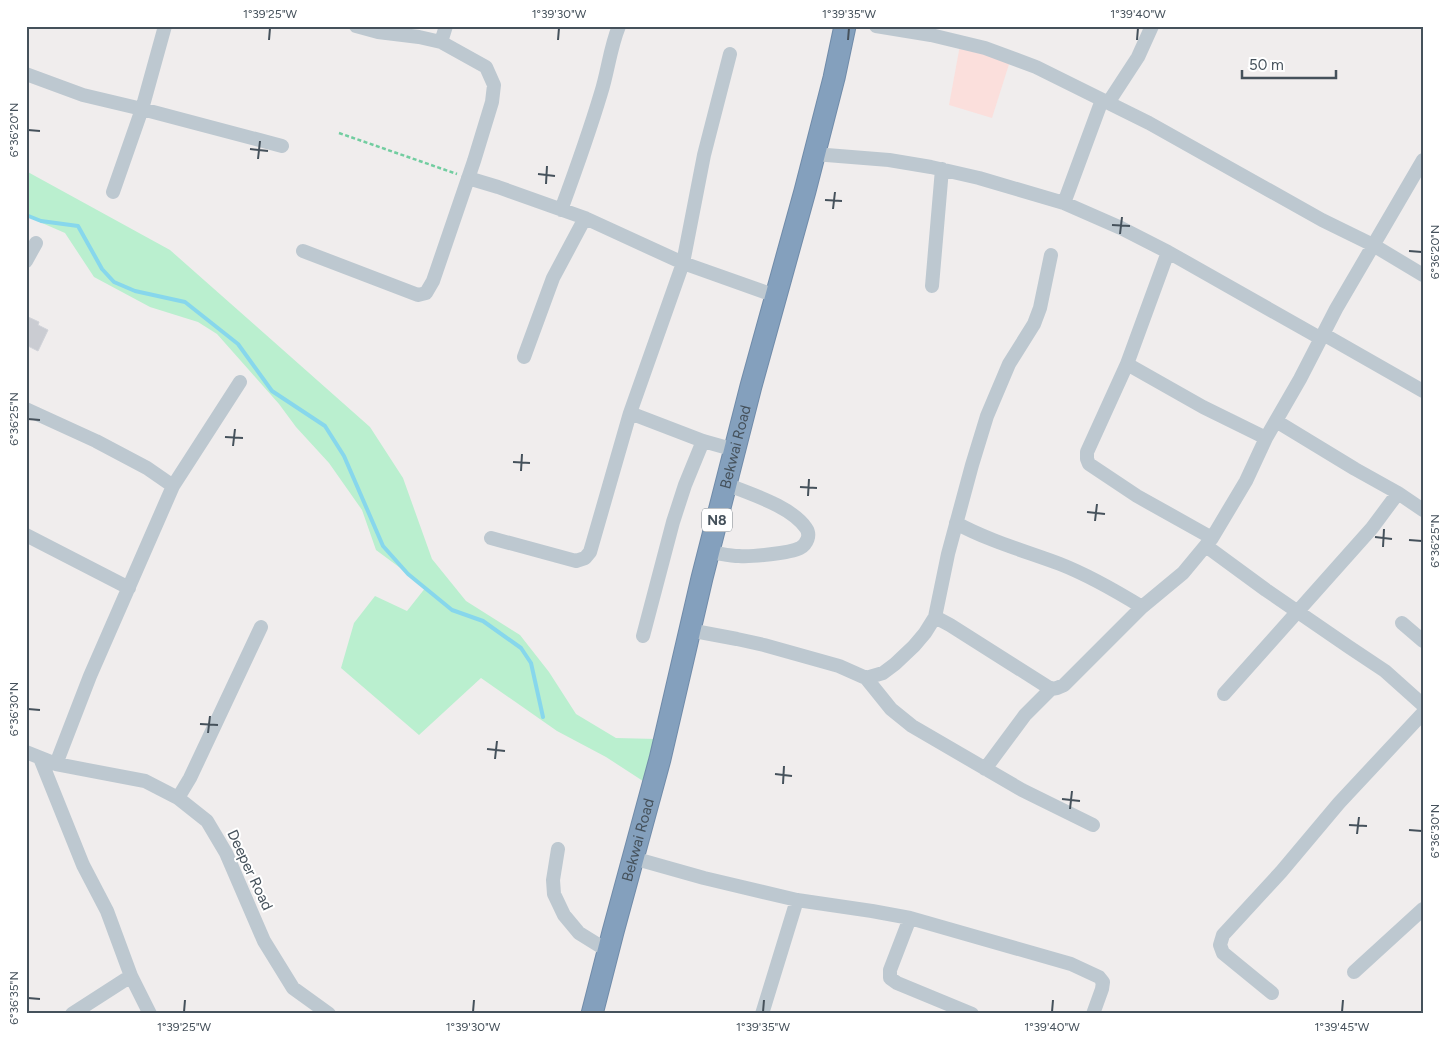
<svg xmlns="http://www.w3.org/2000/svg" width="1449" height="1040" font-family="Figtree,sans-serif">
<style>
.medical{fill:#fbdfdc}
.green{fill:#baefcf}
.lines{fill:none;stroke-linecap:round;stroke-linejoin:round}
.stream{stroke:#87d7ec;stroke-width:4}
.building{fill:#caccd2;stroke:#d1d3d9}
.highway-casing{stroke:#708ba9;stroke-width:23}
.path{stroke:#72cda0;stroke-width:2.5;stroke-dasharray:4 2.5;stroke-linecap:butt}
.minor{stroke:#bdc8d0;stroke-width:14}
.highway{stroke:#84a0bd;stroke-width:21}
.ticks{fill:none;stroke:#45515b;stroke-width:2}
.labels{text-anchor:middle;stroke-width:4;stroke-linejoin:round;paint-order:stroke}
.shield{fill:#fff;stroke:#7d858c;stroke-width:1}
.shield-label{font-size:14px;font-weight:bold;fill:#45515b}
.street-label{font-size:15px;fill:#45515b;stroke:#fff}
.neatline{fill:none;stroke:#45515b;stroke-width:2}
.ticks-label{font-size:12px;text-anchor:middle;fill:#45515b}
</style>
<rect width="100%" height="100%" fill="#f0eded"/>
<path class="medical" d="M 960,45 L 1010,61 L 992,118 L 949,105 Z"/>
<path class="green" d="M 26,171 L 170,250 L 370,427 L 403,478 L 432,559 L 466,601 L 520,635 L 549,672 L 576,714 L 616,738 L 657,739 L 646,783 L 606,757 L 557,731 L 481,678 L 419,735 L 341,668 L 354,623 L 375,596 L 407,611 L 426,587 L 376,550 L 362,510 L 329,463 L 296,427 L 279,404 L 217,334 L 198,322 L 150,307 L 94,277 L 65,233 L 26,216 Z"/>
<g class="lines">
<path class="stream" d="M 26,215 L 41,221 L 78,226 L 102,269 L 114,282 L 135,291 L 185,302 L 238,344 L 272,391 L 325,426 L 344,456 L 383,546 L 408,574 L 452,610 L 483,621 L 521,648 L 531,663 L 543,717"/>
</g>
<path class="building" d="M 26,316 L 39,322 L 38,325 L 48,330 L 38,351 L 26,345 Z"/>
<g class="lines">
<g class="highway-casing">
<g id="highway">
<path id="s1" d="M 592,1014 L 613,932 L 660,759 L 702,578 L 751,386 L 805,191 L 834,78 L 845,26"/>
</g>
</g>
<path class="path" d="M 339,133 L 457,174"/>
<path class="minor" d="M 876,26 L 931,35 L 985,48 L 1036,67 L 1149,123 L 1322,220 L 1373,245 L 1423,275
M 441,42 L 446,26
M 26,74 L 83,95 L 142,109 L 282,146
M 1108,103 L 1138,57 L 1152,26
M 814,154 L 889,160 L 931,167 L 979,178 L 1064,203 L 1121,228 L 1168,252 L 1320,338
M 468,178 L 498,187 L 585,218 L 683,263 L 776,296
M 113,192 L 142,109 L 165,26
M 1064,203 L 1102,100
M 561,210 C 575,172 589,133 601,93 C 608,71 610,48 619,26
M 303,251 L 418,295 L 426,293 L 433,281 L 474,161 L 492,102 L 494,85 L 486,67 L 441,42 L 419,37 L 378,32 L 356,26
M 1168,252 L 1127,364 L 1087,452 L 1087,459 L 1089,464 L 1137,496 L 1212,538
M 26,261 L 36,243
M 932,286 L 942,169
M 1323,334 L 1423,391
M 524,357 L 553,278 L 585,218
M 1127,364 L 1203,407 L 1266,438
M 26,409 L 96,441 L 147,468 L 173,486
M 630,413 L 703,441 L 735,450
M 1276,421 L 1355,469 L 1398,493 L 1423,510
M 956,523 C 989,541 1025,551 1060,564 C 1088,575 1116,591 1142,607
M 26,535 L 129,588
M 491,538 L 576,561 L 585,558 L 590,552 L 630,413 L 683,263 L 704,155 L 730,54
M 1206,546 L 1266,590 L 1349,647 L 1385,671 L 1423,705
M 709,552 C 719,553 729,556 739,556 C 752,557 790,553 800,548 C 807,544 811,535 806,528 C 791,506 750,494 726,484
M 935,617 L 950,625 L 1051,689 L 1057,688 L 1064,685 L 1142,607 L 1183,573 L 1212,538 L 1246,481 L 1266,438 L 1300,379 L 1336,309 L 1423,160
M 1402,623 L 1423,641
M 689,630 L 737,639 L 764,645 L 839,666 L 866,678 L 891,709 L 912,726 L 1022,790 L 1093,825
M 643,636 L 673,522 L 685,485 L 703,441
M 866,678 L 883,673 L 895,664 L 914,646 L 925,633 L 935,617 L 948,554 L 972,465 L 987,416 L 1009,364 L 1034,324 L 1040,308 L 1051,255
M 1224,694 L 1372,528 L 1398,493
M 26,752 L 56,764 L 145,781 L 178,798 L 207,821 L 226,853 L 264,941 L 293,988 L 329,1014
M 40,758 L 83,865 L 107,911 L 131,976 L 150,1014
M 56,764 L 90,676 L 173,486 L 240,382
M 985,769 L 1025,715 L 1051,689
M 178,798 L 190,778 L 261,627
M 558,849 L 553,880 L 554,894 L 564,915 L 579,933 L 608,951
M 633,858 L 704,878 L 797,900 L 872,911 L 910,918 L 1071,964 L 1099,977 L 1103,982 L 1102,989 L 1093,1014
M 910,918 L 890,970 L 890,978 L 897,983 L 972,1014
M 1354,972 L 1423,909
M 1272,993 L 1223,953 L 1220,945 L 1223,935 L 1281,872 L 1339,803 L 1423,713
M 72,1014 L 131,976
M 762,1014 L 797,900"/>
<use href="#highway" class="highway"/>
</g>
<path class="ticks" d="M 269,40 L 270,28M 558,40 L 559,28M 848,40 L 849,28M 1137,40 L 1138,28M 28,130 L 40,131M 250,149 L 268,151M 258,159 L 260,141M 538,174 L 555,176M 546,184 L 547,166M 825,200 L 842,201M 833,209 L 835,192M 1112,225 L 1130,226M 1120,234 L 1122,217M 1409,251 L 1422,252M 28,419 L 40,420M 225,437 L 243,438M 233,446 L 235,429M 513,462 L 530,463M 521,471 L 522,454M 800,487 L 817,488M 808,496 L 809,479M 1087,512 L 1105,514M 1095,521 L 1097,504M 1375,537 L 1392,539M 1409,540 L 1422,541M 1383,547 L 1384,529M 28,709 L 40,710M 200,724 L 218,725M 208,733 L 210,716M 487,749 L 505,751M 495,759 L 497,741M 775,774 L 792,776M 783,784 L 784,766M 1062,799 L 1080,801M 1070,809 L 1072,791M 1349,825 L 1367,826M 1409,830 L 1422,831M 1357,834 L 1359,817M 28,998 L 40,999M 184,1012 L 185,1000M 473,1012 L 474,1000M 763,1012 L 764,1000M 1052,1012 L 1053,1000M 1342,1012 L 1343,1000"/>
<g class="labels">
<rect class="shield" x="702" y="508.5" width="30" height="23" rx="4"/>
<g class="shield-label">
<text x="717" y="525">N8</text>
</g>
<g class="street-label">
<text dy="5" stroke="none"><textPath href="#s1" startOffset="585">Bekwai Road</textPath></text>
<text dy="5" stroke="none"><textPath href="#s1" startOffset="180">Bekwai Road</textPath></text>
<text transform="translate(250 870) rotate(65)" y="5">Deeper Road</text>
</g>
</g>
<rect width="1449" height="1040" fill="none" stroke="#ffffff" stroke-width="55"/>
<path d="M1242 70v8h94v-8" fill="none" stroke="#45515b" stroke-width="2.5"/>
<text x="1249" y="70" font-size="15" fill="#45515b" stroke="#ffffff" stroke-width="4" paint-order="stroke">50 m</text>
<rect x="28" y="28" width="1394" height="984" class="neatline"/>
<g class="ticks-label">
<text x="270" y="18">1°39'25"W</text>
<text x="559" y="18">1°39'30"W</text>
<text x="849" y="18">1°39'35"W</text>
<text x="1138" y="18">1°39'40"W</text>
<text transform="translate(14 130) rotate(-90)" y="4">6°36'20"N</text>
<text transform="translate(1435 252) rotate(-90)" y="4">6°36'20"N</text>
<text transform="translate(14 419) rotate(-90)" y="4">6°36'25"N</text>
<text transform="translate(1435 541) rotate(-90)" y="4">6°36'25"N</text>
<text transform="translate(14 709) rotate(-90)" y="4">6°36'30"N</text>
<text transform="translate(1435 831) rotate(-90)" y="4">6°36'30"N</text>
<text transform="translate(14 998) rotate(-90)" y="4">6°36'35"N</text>
<text x="184" y="1031">1°39'25"W</text>
<text x="473" y="1031">1°39'30"W</text>
<text x="763" y="1031">1°39'35"W</text>
<text x="1052" y="1031">1°39'40"W</text>
<text x="1342" y="1031">1°39'45"W</text>
</g>
</svg>
